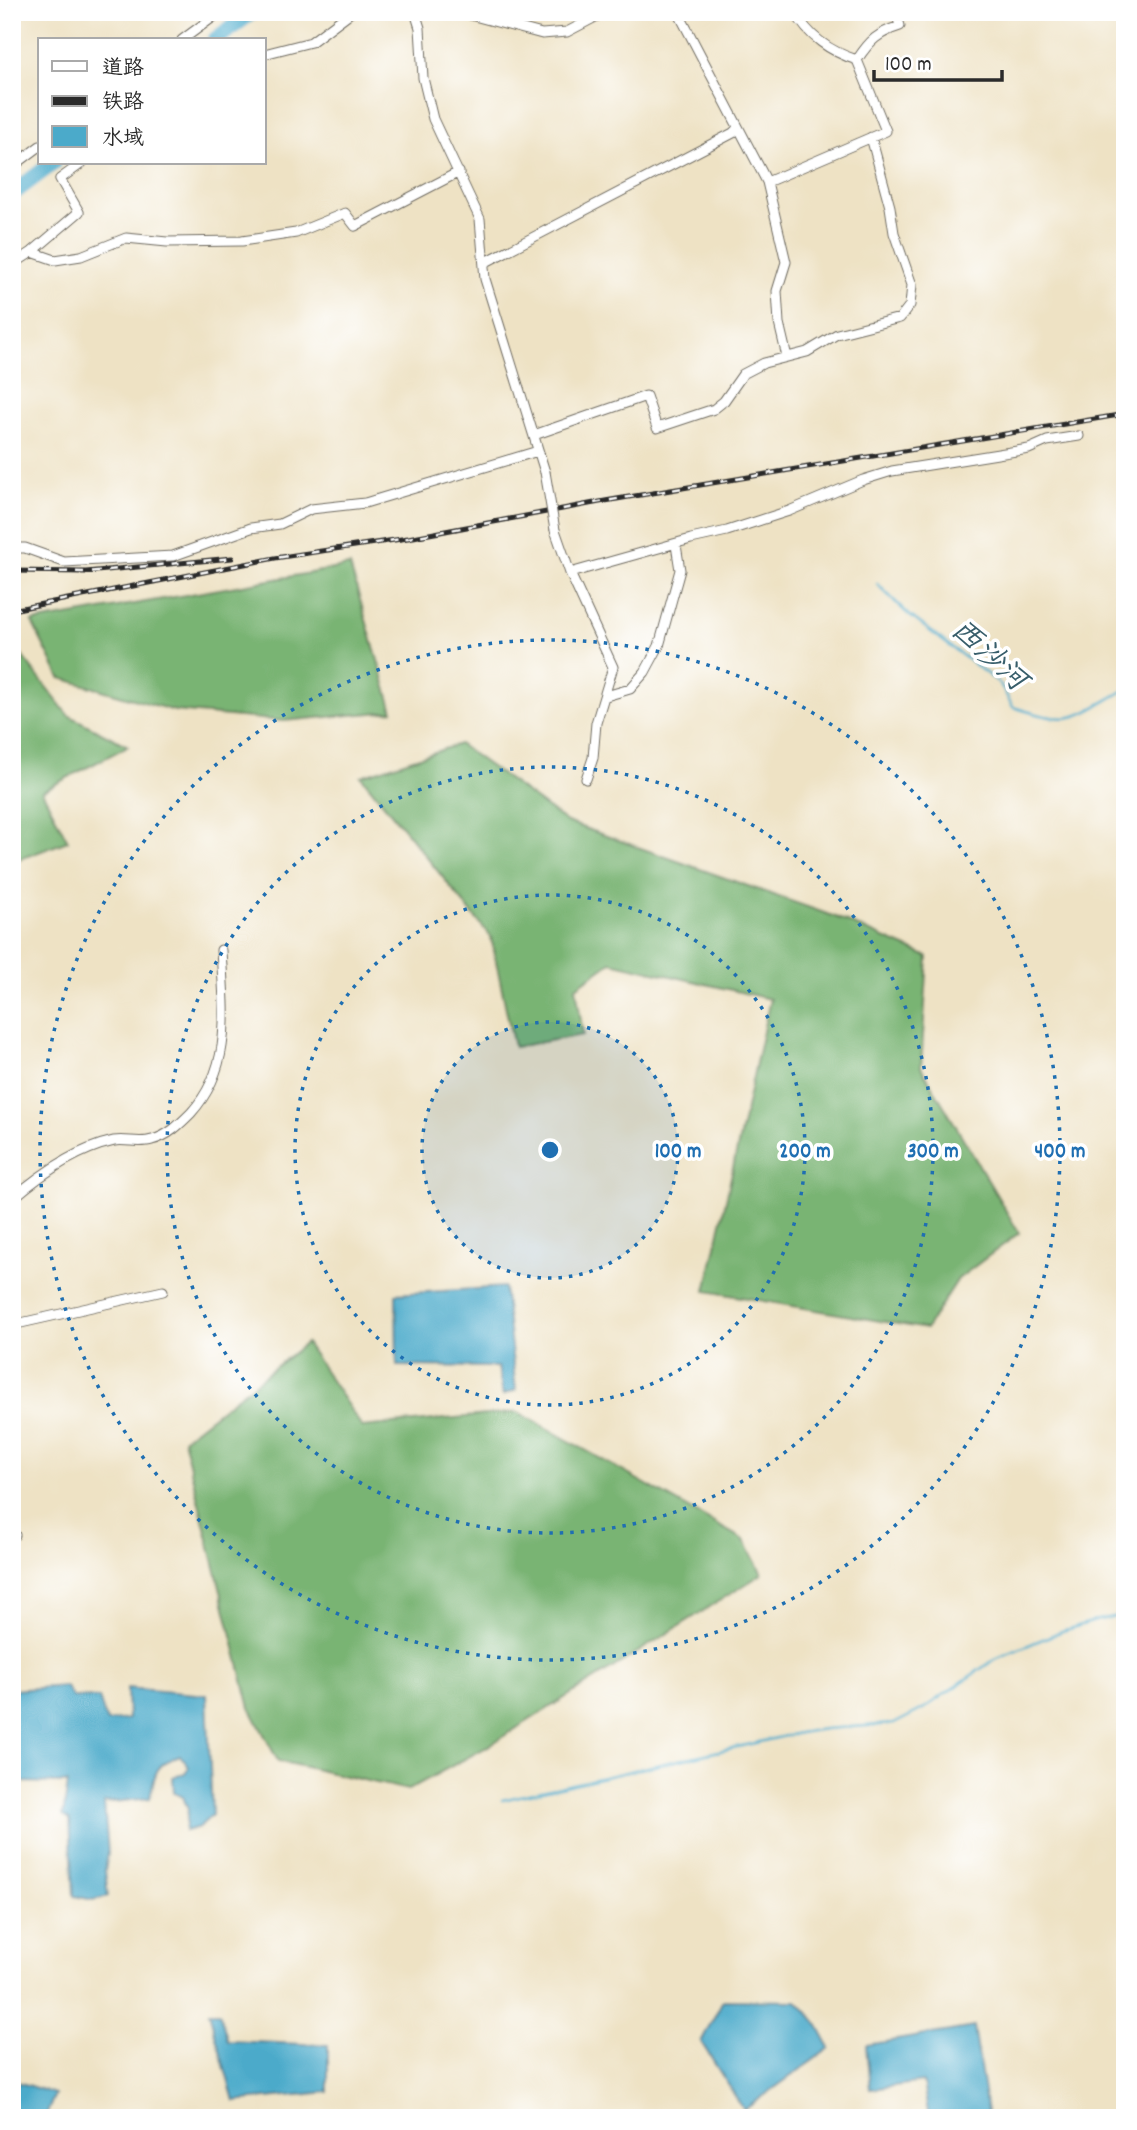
<svg xmlns="http://www.w3.org/2000/svg" width="1137" height="2130" font-family="Dekko,'LXGW WenKai TC',sans-serif">
<style>
.forest{fill:#79b473;stroke:#52704f;stroke-width:2}
.water{fill:#4baaca;stroke:#3b6a7a;stroke-width:2}
.lines{fill:none;stroke-linecap:round;stroke-linejoin:round}
.stream{stroke:#4baaca;stroke-width:2.5}
.river{stroke:#4baaca;stroke-width:16}
.minor-casing{stroke:#6f6b61;stroke-width:11}
.minor{stroke:#fff;stroke-width:9}
.rail-casing{stroke:#2b2b2b;stroke-width:5}
.rail{stroke:#fff;stroke-width:2.5;stroke-dasharray:8;stroke-linecap:butt}
.minor-bridge-casing{stroke:#6f6b61;stroke-width:11;stroke-linecap:butt}
.minor-bridge{stroke:#fff;stroke-width:9}
.ring{fill:none;stroke:#1f6fb2;stroke-width:3.5;stroke-dasharray:3.5 7}
.labels{text-anchor:middle;stroke-width:7;stroke-linejoin:round;paint-order:stroke}
.water-label{font-size:30px;font-style:italic;fill:#385e6b;stroke:#fff}
.centre{fill:#1f6fb2;stroke:#fff;stroke-width:3.5}
.ring-label{font-size:21px;text-anchor:middle;font-weight:bold;fill:#1f6fb2;stroke:#fff;stroke-width:7;stroke-linejoin:round;paint-order:stroke}
</style>
<rect width="100%" height="100%" fill="#fff"/>
<filter id="ink" filterUnits="userSpaceOnUse"><feTurbulence type="fractalNoise" baseFrequency=".0143" numOctaves="2"/><feDisplacementMap in="SourceGraphic" scale="14" xChannelSelector="R" yChannelSelector="G"/><feConvolveMatrix kernelMatrix="1 2 1 2 8 2 1 2 1" color-interpolation-filters="sRGB"/></filter>
<filter id="wash" filterUnits="userSpaceOnUse"><feTurbulence type="fractalNoise" baseFrequency=".00686" numOctaves="4" result="noise"/><feDisplacementMap in="SourceGraphic" scale="28" xChannelSelector="R" yChannelSelector="G"/><feGaussianBlur stdDeviation="1.57" result="paint"/><feColorMatrix in="noise" values="0 0 0 0 0 0 0 0 0 0 0 0 0 0 0 0 0 1.4 0 .05"/><feComposite in="paint" operator="in"/></filter>
<g filter="url(#wash)">
<rect width="100%" height="100%" fill="#eee2c4"/>
<path class="forest" d="M 350,566 L 393,711 L 283,721 L 175,711 L 60,678 L 32,622 Z
M 12,643 L 68,715 L 128,746 L 42,791 L 68,841 L 12,862 Z
M 459,744 L 567,822 L 833,916 L 928,957 L 921,1067 L 1019,1233 L 958,1279 L 926,1329 L 706,1291 L 770,999 L 611,962 L 576,987 L 583,1035 L 514,1047 L 491,937 L 361,776 Z
M 306,1343 L 362,1427 L 518,1412 L 744,1540 L 762,1574 L 485,1748 L 408,1790 L 278,1761 L 250,1708 L 183,1439 Z"/>
<path class="water" d="M 504,1287 L 516,1390 L 503,1395 L 498,1367 L 397,1366 L 396,1294 Z
M 65,1686 L 73,1697 L 99,1698 L 107,1722 L 128,1719 L 127,1688 L 207,1695 L 212,1815 L 199,1827 L 185,1831 L 188,1809 L 183,1797 L 174,1793 L 173,1777 L 185,1774 L 189,1767 L 180,1755 C 154,1765 155,1773 150,1798 L 104,1803 L 108,1853 L 105,1871 L 108,1896 L 93,1900 L 74,1896 L 70,1820 L 63,1816 L 68,1783 L 12,1782 L 12,1690 Z
M 723,2000 L 797,2001 L 815,2020 L 830,2048 L 744,2110 L 701,2042 Z
M 209,2012 L 219,2012 L 228,2041 L 328,2045 L 328,2092 L 234,2101 Z
M 974,2027 L 988,2118 L 929,2118 L 923,2082 L 870,2089 L 866,2045 Z
M 12,2080 L 55,2094 L 45,2118 L 12,2118 Z"/>
<g class="lines">
<path class="stream" d="M 877,584 L 909,615 L 1000,684 L 1013,707 C 1074,726 1071,720 1125,690
M 502,1800 L 799,1733 L 824,1729 L 894,1724 L 923,1709 L 995,1659 L 1062,1631 L 1098,1620 L 1125,1615"/>
<path class="river" d="M 215,40 L 252,12
M 12,194 L 53,163"/>
</g>
</g>
<g filter="url(#ink)">
<g class="lines">
<g class="minor-casing">
<path id="minor" d="M 415,12 L 420,28 L 423,78 L 433,119 L 480,219 L 485,279 L 545,472
M 459,12 L 542,34 L 567,32 L 605,12
M 678,12 L 767,182 L 786,262 L 777,291 L 779,323 L 787,357
M 182,40 L 220,12
M 264,54 L 311,42 L 351,12
M 857,60 C 870,40 878,33 900,26 L 896,12
M 12,167 L 40,146
M 767,182 L 886,131 L 857,60 C 831,52 808,36 795,12
M 32,252 L 55,260 L 81,256 L 126,238 L 167,242 L 242,241 L 296,233 L 345,213 L 355,226 L 459,172
M 484,263 L 733,133 L 737,129
M 12,265 L 32,252 L 79,212 L 60,179 L 82,163
M 534,435 L 646,396 L 657,428 L 714,409 L 724,401 L 743,374 L 764,363 L 807,352 L 837,334 L 900,318 L 910,305 L 912,285 L 894,233 L 890,207 L 871,137
M 555,530 L 570,573 L 613,667 L 596,723 L 593,758 L 586,779
M 12,548 L 25,548 L 64,562 L 173,556 L 251,528 L 280,524 L 311,509 L 365,503 L 538,451
M 570,573 L 691,539 L 727,531 L 789,511 L 863,480 L 892,471 L 1029,449 L 1047,441 L 1079,436
M 606,696 L 630,689 L 645,672 L 659,646 L 680,570 L 676,545
M 12,1199 C 41,1174 77,1149 114,1141 C 126,1139 140,1144 152,1140 C 168,1136 179,1125 191,1113 C 234,1065 224,1009 221,950
M 12,1325 L 163,1291
M 12,1529 L 15,1535"/>
</g>
<use href="#minor" class="minor"/>
<g class="rail-casing">
<path id="rail" d="M 12,571 L 86,572 L 232,558
M 12,610 L 275,558 L 408,538 L 605,501 L 1125,414"/>
</g>
<use href="#rail" class="rail"/>
<g class="minor-bridge-casing">
<path id="minor-bridge" d="M 545,472 L 555,530"/>
</g>
<use href="#minor-bridge" class="minor-bridge"/>
</g>
</g>
<circle cx="550" cy="1150" r="128" fill="#1f6fb2" fill-opacity=".12"/>
<g class="ring">
<circle cx="550" cy="1150" r="128"/>
<circle cx="550" cy="1150" r="255"/>
<circle cx="550" cy="1150" r="383"/>
<circle cx="550" cy="1150" r="510"/>
</g>
<g class="labels">
<g class="water-label">
<text transform="translate(990 654) rotate(42)" y="10">西沙河</text>
</g>
</g>
<circle cx="550" cy="1150" r="10" class="centre"/>
<g class="ring-label">
<text x="678" y="1157">100 m</text>
<text x="805" y="1157">200 m</text>
<text x="933" y="1157">300 m</text>
<text x="1060" y="1157">400 m</text>
</g>
<rect width="1137" height="2130" fill="none" stroke="#fff" stroke-width="42"/>
<rect x="38" y="38" width="228" height="126" fill="#ffffff" stroke="#aaaaaa" stroke-width="2"/>
<rect x="52" y="61" width="35" height="10" fill="#ffffff" stroke="#aaaaaa" stroke-width="2"/>
<text x="102" y="74" font-size="21" fill="#2b2b2b">道路</text>
<rect x="52" y="96" width="35" height="10" fill="#2b2b2b" stroke="#aaaaaa" stroke-width="2"/>
<text x="102" y="108" font-size="21" fill="#2b2b2b">铁路</text>
<rect x="52" y="126" width="35" height="21" fill="#4baaca" stroke="#aaaaaa" stroke-width="2"/>
<text x="102" y="144" font-size="21" fill="#2b2b2b">水域</text>
<path d="M874 70v10h128v-10" fill="none" stroke="#2b2b2b" stroke-width="3.5"/>
<text x="885" y="70" font-size="21" fill="#2b2b2b" stroke="#ffffff" stroke-width="5" paint-order="stroke">100 m</text>
</svg>
